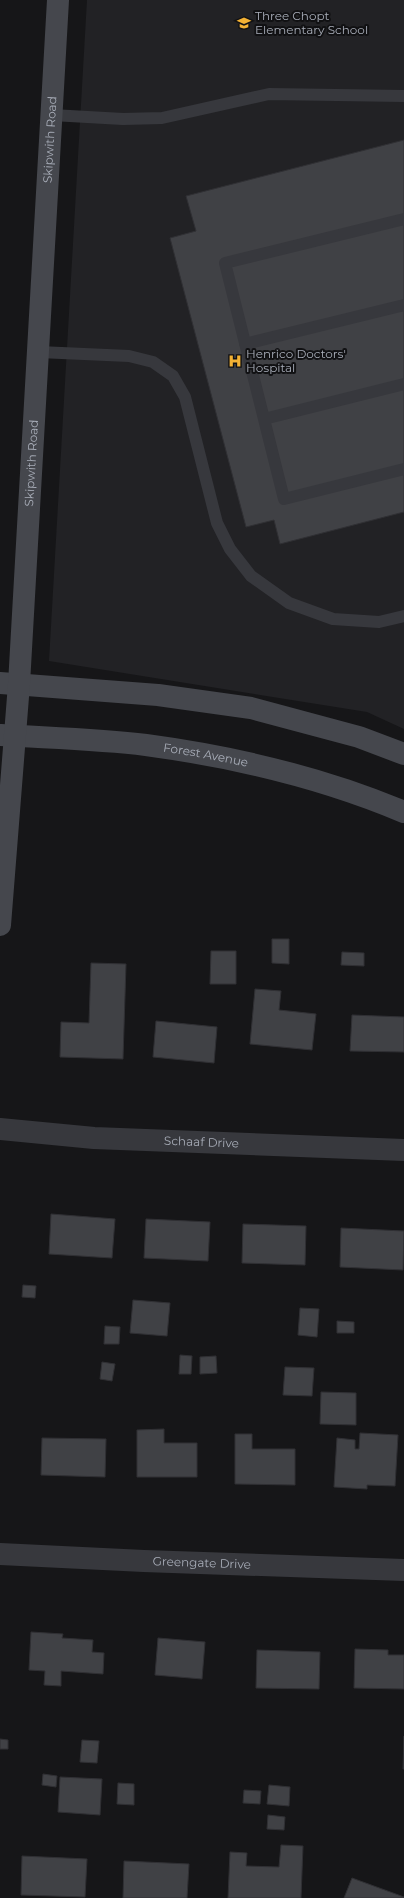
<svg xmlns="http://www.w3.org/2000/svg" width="404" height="1898" font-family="Montserrat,sans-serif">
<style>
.built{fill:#222225}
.building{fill:#404145;stroke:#303034}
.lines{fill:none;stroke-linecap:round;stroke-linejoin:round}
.lane{stroke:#37383d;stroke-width:12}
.street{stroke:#37383d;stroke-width:22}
.secondary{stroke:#45474d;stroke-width:22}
.labels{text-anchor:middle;stroke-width:4;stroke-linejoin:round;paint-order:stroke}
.poi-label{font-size:12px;fill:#a8adb8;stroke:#111113;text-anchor:start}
.street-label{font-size:12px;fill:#a8adb8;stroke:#111113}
</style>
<rect width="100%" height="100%" fill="#161618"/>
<path class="built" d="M 87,0 L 404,0 L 404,729 L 367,712 L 49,661 Z"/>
<path class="building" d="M 404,140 L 404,512 L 280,544 L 274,520 L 246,527 L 170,238 L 196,231 L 186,196 Z
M 272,939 L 289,939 L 289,964 L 272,963 Z
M 211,951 L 236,951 L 236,984 L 210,984 Z
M 342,952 L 364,953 L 364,966 L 341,965 Z
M 91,963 L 126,964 L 123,1059 L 60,1057 L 61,1022 L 89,1023 Z
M 255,989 L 281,991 L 279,1010 L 316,1014 L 312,1050 L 250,1044 Z
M 352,1015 L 404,1017 L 404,1052 L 350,1051 Z
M 156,1021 L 217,1027 L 214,1063 L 153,1057 Z
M 51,1214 L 115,1219 L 112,1258 L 49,1254 Z
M 146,1219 L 210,1222 L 208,1261 L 144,1258 Z
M 243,1224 L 306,1226 L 305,1265 L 242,1263 Z
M 341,1228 L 404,1231 L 403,1270 L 340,1267 Z
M 23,1285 L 36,1286 L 35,1298 L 22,1297 Z
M 133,1300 L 170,1303 L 167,1336 L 130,1333 Z
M 300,1308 L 319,1309 L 317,1337 L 298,1335 Z
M 337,1321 L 354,1322 L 354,1333 L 337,1333 Z
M 105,1326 L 120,1327 L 119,1344 L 104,1344 Z
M 180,1355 L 192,1356 L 191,1374 L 179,1374 Z
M 216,1356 L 217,1373 L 200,1374 L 200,1357 Z
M 102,1362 L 115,1364 L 112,1381 L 100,1379 Z
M 285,1367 L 314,1368 L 312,1396 L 283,1395 Z
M 321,1392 L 356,1393 L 356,1425 L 320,1424 Z
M 164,1429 L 164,1443 L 197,1443 L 197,1477 L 137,1477 L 137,1430 Z
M 360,1433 L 398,1435 L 395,1486 L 367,1485 L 367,1489 L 334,1487 L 337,1438 L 355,1440 L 355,1449 L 359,1449 Z
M 235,1434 L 252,1434 L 252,1449 L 295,1449 L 295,1485 L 235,1484 Z
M 42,1438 L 106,1439 L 105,1477 L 41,1475 Z
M 31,1632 L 63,1634 L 62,1638 L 93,1640 L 92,1652 L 104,1653 L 103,1674 L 61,1671 L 61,1686 L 44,1685 L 45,1671 L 29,1670 Z
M 158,1638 L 205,1642 L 202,1679 L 155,1675 Z
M 355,1649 L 388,1650 L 388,1655 L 404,1655 L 404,1689 L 354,1688 Z
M 257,1650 L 320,1652 L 319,1689 L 256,1688 Z
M 404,1736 L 404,1769 L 403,1769 Z
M 0,1739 L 8,1740 L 8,1749 L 0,1749 Z
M 82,1740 L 99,1741 L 97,1763 L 80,1762 Z
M 43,1774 L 57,1776 L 56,1787 L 42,1785 Z
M 60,1777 L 102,1779 L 100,1815 L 58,1812 Z
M 118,1783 L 134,1784 L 134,1805 L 117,1804 Z
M 269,1785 L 290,1787 L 289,1806 L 267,1804 Z
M 244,1790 L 261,1791 L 260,1804 L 243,1803 Z
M 268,1815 L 285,1817 L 284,1830 L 267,1829 Z
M 281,1845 L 303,1846 L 301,1898 L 228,1898 L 230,1852 L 247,1853 L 246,1866 L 279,1867 Z
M 22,1856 L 87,1859 L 85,1897 L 21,1895 Z
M 124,1861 L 189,1864 L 187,1898 L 123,1898 Z
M 352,1878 L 404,1897 L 404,1898 L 344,1898 Z"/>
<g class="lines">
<path class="lane" d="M 52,115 L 123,119 L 162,118 L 269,94 L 404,96
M 404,219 L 225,263 L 284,499 L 404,469
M 245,344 L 404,305
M 39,352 L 129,356 L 153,362 L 173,376 L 185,397 L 217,523 L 230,549 L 251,576 L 289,603 L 333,619 L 379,622 L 404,616
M 264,419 L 404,384"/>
<g class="street">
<path id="s1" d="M 0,1129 L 94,1138 L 404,1150"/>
<path id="s2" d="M 0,1554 L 144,1561 L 404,1570"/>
</g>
<g class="secondary">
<path d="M 0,683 L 158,695 L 251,708 L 359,737 L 404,754"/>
<path id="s3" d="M 1,735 C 49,738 98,739 146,745 C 235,757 321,777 404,812"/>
<path id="s4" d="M 0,925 L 19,684 L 58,0"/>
</g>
</g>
<defs>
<g id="school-bare" transform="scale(1.08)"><path d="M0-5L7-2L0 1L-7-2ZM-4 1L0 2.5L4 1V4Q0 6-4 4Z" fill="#f2b134" stroke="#111113" stroke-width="2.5" paint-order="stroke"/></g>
<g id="hospital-bare" transform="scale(1.08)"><path d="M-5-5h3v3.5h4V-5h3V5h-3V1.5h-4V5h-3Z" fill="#f2b134" stroke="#111113" stroke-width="2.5" paint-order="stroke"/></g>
</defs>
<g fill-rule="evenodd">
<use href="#school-bare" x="244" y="23"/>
<use href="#hospital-bare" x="235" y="361"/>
</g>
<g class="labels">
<g class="poi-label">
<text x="255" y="20">Three Chopt<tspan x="255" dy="14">Elementary School</tspan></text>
<text x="246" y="358">Henrico Doctors'<tspan x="246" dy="14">Hospital</tspan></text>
</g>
<g class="street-label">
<text dy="4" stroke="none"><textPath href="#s4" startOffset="787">Skipwith Road</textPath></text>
<text dy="4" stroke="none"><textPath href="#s4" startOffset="463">Skipwith Road</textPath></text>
<text dy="4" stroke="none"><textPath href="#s3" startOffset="206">Forest Avenue</textPath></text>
<text dy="4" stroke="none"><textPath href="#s1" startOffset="202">Schaaf Drive</textPath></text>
<text dy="4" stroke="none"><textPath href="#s2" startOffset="202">Greengate Drive</textPath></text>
</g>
</g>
</svg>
